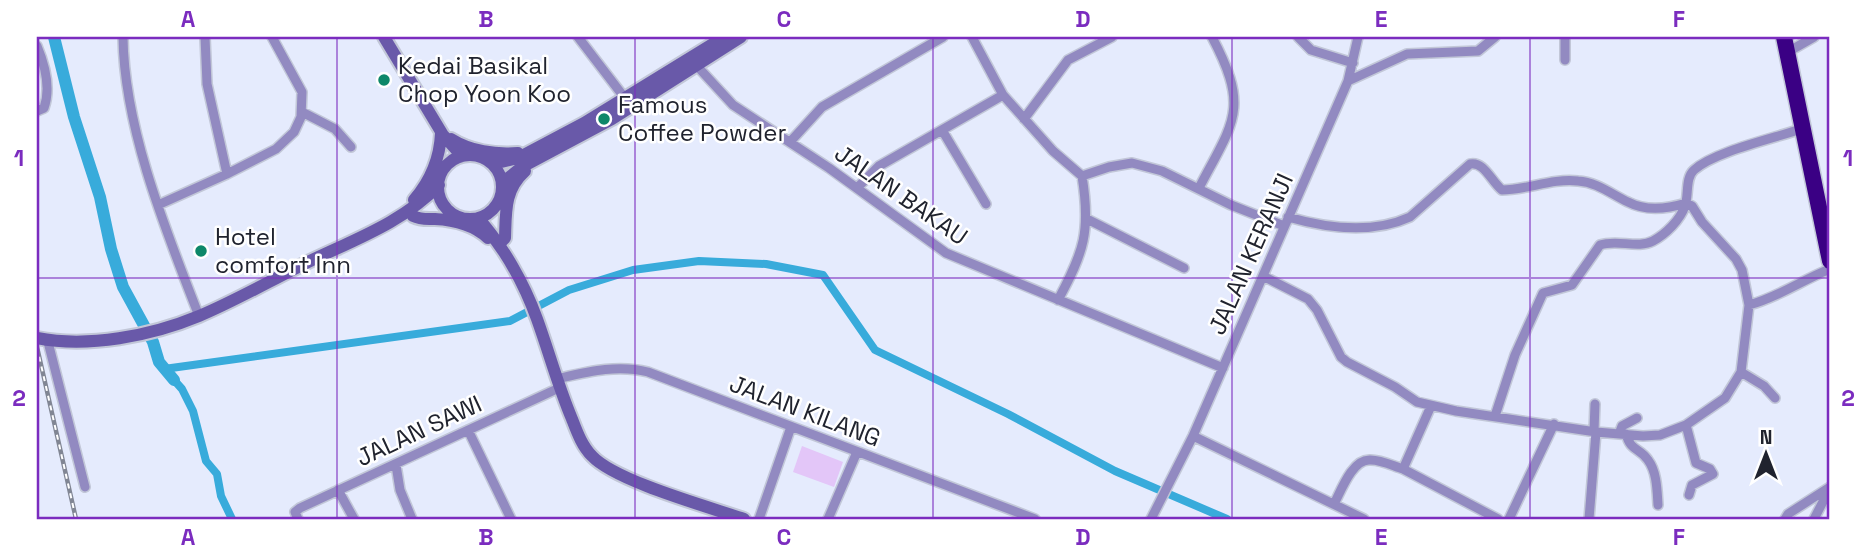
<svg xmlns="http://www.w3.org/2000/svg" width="1867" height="556" font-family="'Space Grotesk',sans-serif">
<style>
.pitch{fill:#e3c6f8}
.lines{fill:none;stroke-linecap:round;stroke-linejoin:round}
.canal{stroke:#38abdb;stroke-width:8}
.river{stroke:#38abdb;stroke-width:12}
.street-casing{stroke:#c2c7d8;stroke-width:12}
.secondary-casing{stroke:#c2c7d8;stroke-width:16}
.highway-casing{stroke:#c2c7d8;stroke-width:19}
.street{stroke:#928ac1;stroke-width:9}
.secondary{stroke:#6959a9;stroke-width:12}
.highway{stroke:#3a0084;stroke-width:16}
.rail-casing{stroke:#818694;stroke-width:4.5}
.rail{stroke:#fff;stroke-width:2;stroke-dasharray:5;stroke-linecap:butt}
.grid{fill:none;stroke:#7b2cbf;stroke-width:2;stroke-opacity:0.55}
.poi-dot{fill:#0d8769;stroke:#fff;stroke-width:2.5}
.labels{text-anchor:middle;stroke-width:5;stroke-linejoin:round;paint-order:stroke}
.poi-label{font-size:24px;fill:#20232e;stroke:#fff;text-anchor:start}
.street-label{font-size:24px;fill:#20232e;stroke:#fff}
.neatline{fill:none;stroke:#7b2cbf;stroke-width:2.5}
.grid-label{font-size:23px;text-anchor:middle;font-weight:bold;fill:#7b2cbf}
</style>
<rect width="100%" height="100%" fill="#e5ebfd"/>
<path class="pitch" d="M 802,446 L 843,462 L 834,487 L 793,472 Z"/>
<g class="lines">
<path class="canal" d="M 164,369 L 510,321 L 569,290 L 633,270 L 699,261 L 766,264 L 823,275 L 875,350 L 1008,414 L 1115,471 L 1227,519
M 174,380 L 182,389 L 193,411 L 206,461 L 217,474 L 221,496 L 232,519"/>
<path class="river" d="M 54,37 L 74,117 L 100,197 L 111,249 L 123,287 L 153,342 L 159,362 L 174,380"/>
<g class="street-casing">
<path id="street" d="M 123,37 C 124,128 166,231 199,316
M 205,37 L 207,84 L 227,174
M 578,37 L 624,97
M 972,37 L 1003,95 L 1053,151 L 1082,176 C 1091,231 1084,252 1058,300
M 1298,37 L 1311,50 L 1353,63
M 1565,37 L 1565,60
M 37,46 C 45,65 51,88 44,108 L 37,111
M 1793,49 L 1814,37
M 697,66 L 733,105 L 829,168 L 946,253 L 1223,368
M 1348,81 L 1407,54 L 1478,51 L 1495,37
M 302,112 L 335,129 L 351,147
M 1024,119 L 1068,60 L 1112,37
M 942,130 L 986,204
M 790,142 L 822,107 L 943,37
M 1082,176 L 1109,167 L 1132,163 L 1162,171 L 1231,205 L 1284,226
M 857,188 L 879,166 L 1003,95
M 1199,188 C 1234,121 1250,109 1212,37
M 158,205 L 227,174 L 276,149 L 294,132 L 301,117 L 302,92 L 272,37
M 1288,217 C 1326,228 1373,234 1410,217 L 1470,164 C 1484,161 1491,181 1502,190 C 1527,190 1552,178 1578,181 C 1597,182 1611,194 1628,202 C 1647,212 1667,209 1686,203
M 1087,219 L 1184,268
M 1263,276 L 1308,299 L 1317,310 L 1341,357 L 1347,362 L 1395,387 L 1417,402 L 1456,411 L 1596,432 L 1643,436 L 1660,435 L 1686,425 L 1725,398 L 1741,372 L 1749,305 L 1742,270 L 1736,259 L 1702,222 L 1692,206 L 1686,203
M 1749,305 C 1779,297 1802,280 1830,269
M 48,342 L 85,487
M 1741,372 L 1764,386 L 1775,398
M 556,379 C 587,372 617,364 648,372 L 1035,519
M 1431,406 L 1403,469 L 1498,519
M 1495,416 L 1515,355 L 1543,293 L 1572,285 L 1600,245 C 1617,239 1638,249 1653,241 C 1666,234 1680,220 1685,206 C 1689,195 1685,178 1694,170 C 1715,151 1776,138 1804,128
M 1686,425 L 1696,463 L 1710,469 L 1713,474 L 1692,485 L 1689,495
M 468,430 L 511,519
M 1594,431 L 1595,404
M 1619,434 L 1622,426 L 1637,418
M 1626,434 C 1631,452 1639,447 1648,460 C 1657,472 1657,490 1658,505
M 1193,436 L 1364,519
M 396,465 L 400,490 L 412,519
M 338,490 L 354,519
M 1334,504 C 1341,491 1352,460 1369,460 C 1380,459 1393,466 1403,469
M 298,519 L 295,512 L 300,508 L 559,388
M 759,519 L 791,427
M 828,519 L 857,452
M 1151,519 L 1193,436 L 1348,81 L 1358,37
M 1509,519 L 1554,424
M 1589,519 L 1596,432
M 1785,519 L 1788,514 L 1830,487
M 1814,519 L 1829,490"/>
</g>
<g class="secondary-casing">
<path id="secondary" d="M 384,37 L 443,135 L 462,156
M 451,139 C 470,151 495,155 518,153
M438 187a32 32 0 1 1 64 0a32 32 0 1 1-64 0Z
M 493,164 L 518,158 L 584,123 L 724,37
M 502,183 L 522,167 L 612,119 L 741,37
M 414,200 C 431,180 440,159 441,133
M 413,216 C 421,220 427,219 435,219 C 455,220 474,225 488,238
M 478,218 C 503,246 524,283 537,319 C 549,352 558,386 572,419 C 577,432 582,446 592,456 C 615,481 709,507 744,519
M 502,241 L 505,238 C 506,212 504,190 525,171
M 37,338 C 88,348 151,336 199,316 C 237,300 273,279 310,261 C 356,239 403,222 439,185"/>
</g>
<g class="highway-casing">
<path id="highway" d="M 1784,37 L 1830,261"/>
</g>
<use href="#street" class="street"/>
<use href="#secondary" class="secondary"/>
<use href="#highway" class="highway"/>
<g class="rail-casing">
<path id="rail" d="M 37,347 L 76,519"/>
</g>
<use href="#rail" class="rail"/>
</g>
<path class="grid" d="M 337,37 L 337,519M 635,37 L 635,519M 933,37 L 933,519M 1232,37 L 1232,519M 1530,37 L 1530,519M 37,278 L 1830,278"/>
<g class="poi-dot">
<circle cx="384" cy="80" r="7"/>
<circle cx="604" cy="119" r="7"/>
<circle cx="201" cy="251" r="7"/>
</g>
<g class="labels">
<g class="poi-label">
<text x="398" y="74">Kedai Basikal<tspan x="398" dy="28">Chop Yoon Koo</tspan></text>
<text x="618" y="113">Famous<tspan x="618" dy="28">Coffee Powder</tspan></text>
<text x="215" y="245">Hotel<tspan x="215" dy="28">comfort Inn</tspan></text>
</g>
<g class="street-label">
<text transform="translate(901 195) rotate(35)" y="8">JALAN BAKAU</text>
<text transform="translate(1251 254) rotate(-66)" y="8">JALAN KERANJI</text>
<text transform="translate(805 411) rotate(21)" y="8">JALAN KILANG</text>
<text transform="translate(419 431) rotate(-25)" y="8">JALAN SAWI</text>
</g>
</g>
<rect width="1867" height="556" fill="none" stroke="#ffffff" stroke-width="77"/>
<g transform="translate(1766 454)" stroke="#ffffff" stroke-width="5" paint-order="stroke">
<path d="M0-5L12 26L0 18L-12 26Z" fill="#20232e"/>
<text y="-10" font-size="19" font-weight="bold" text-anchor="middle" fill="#20232e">N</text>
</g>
<rect x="38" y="38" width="1790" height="480" class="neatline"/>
<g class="grid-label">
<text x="188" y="27">A</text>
<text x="486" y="27">B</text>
<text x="784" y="27">C</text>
<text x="1083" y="27">D</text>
<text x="1381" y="27">E</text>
<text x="1679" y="27">F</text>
<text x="19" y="166">1</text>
<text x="1848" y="166">1</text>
<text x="19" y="406">2</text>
<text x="1848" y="406">2</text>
<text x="188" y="545">A</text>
<text x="486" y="545">B</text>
<text x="784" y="545">C</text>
<text x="1083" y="545">D</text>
<text x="1381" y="545">E</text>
<text x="1679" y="545">F</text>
</g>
</svg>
